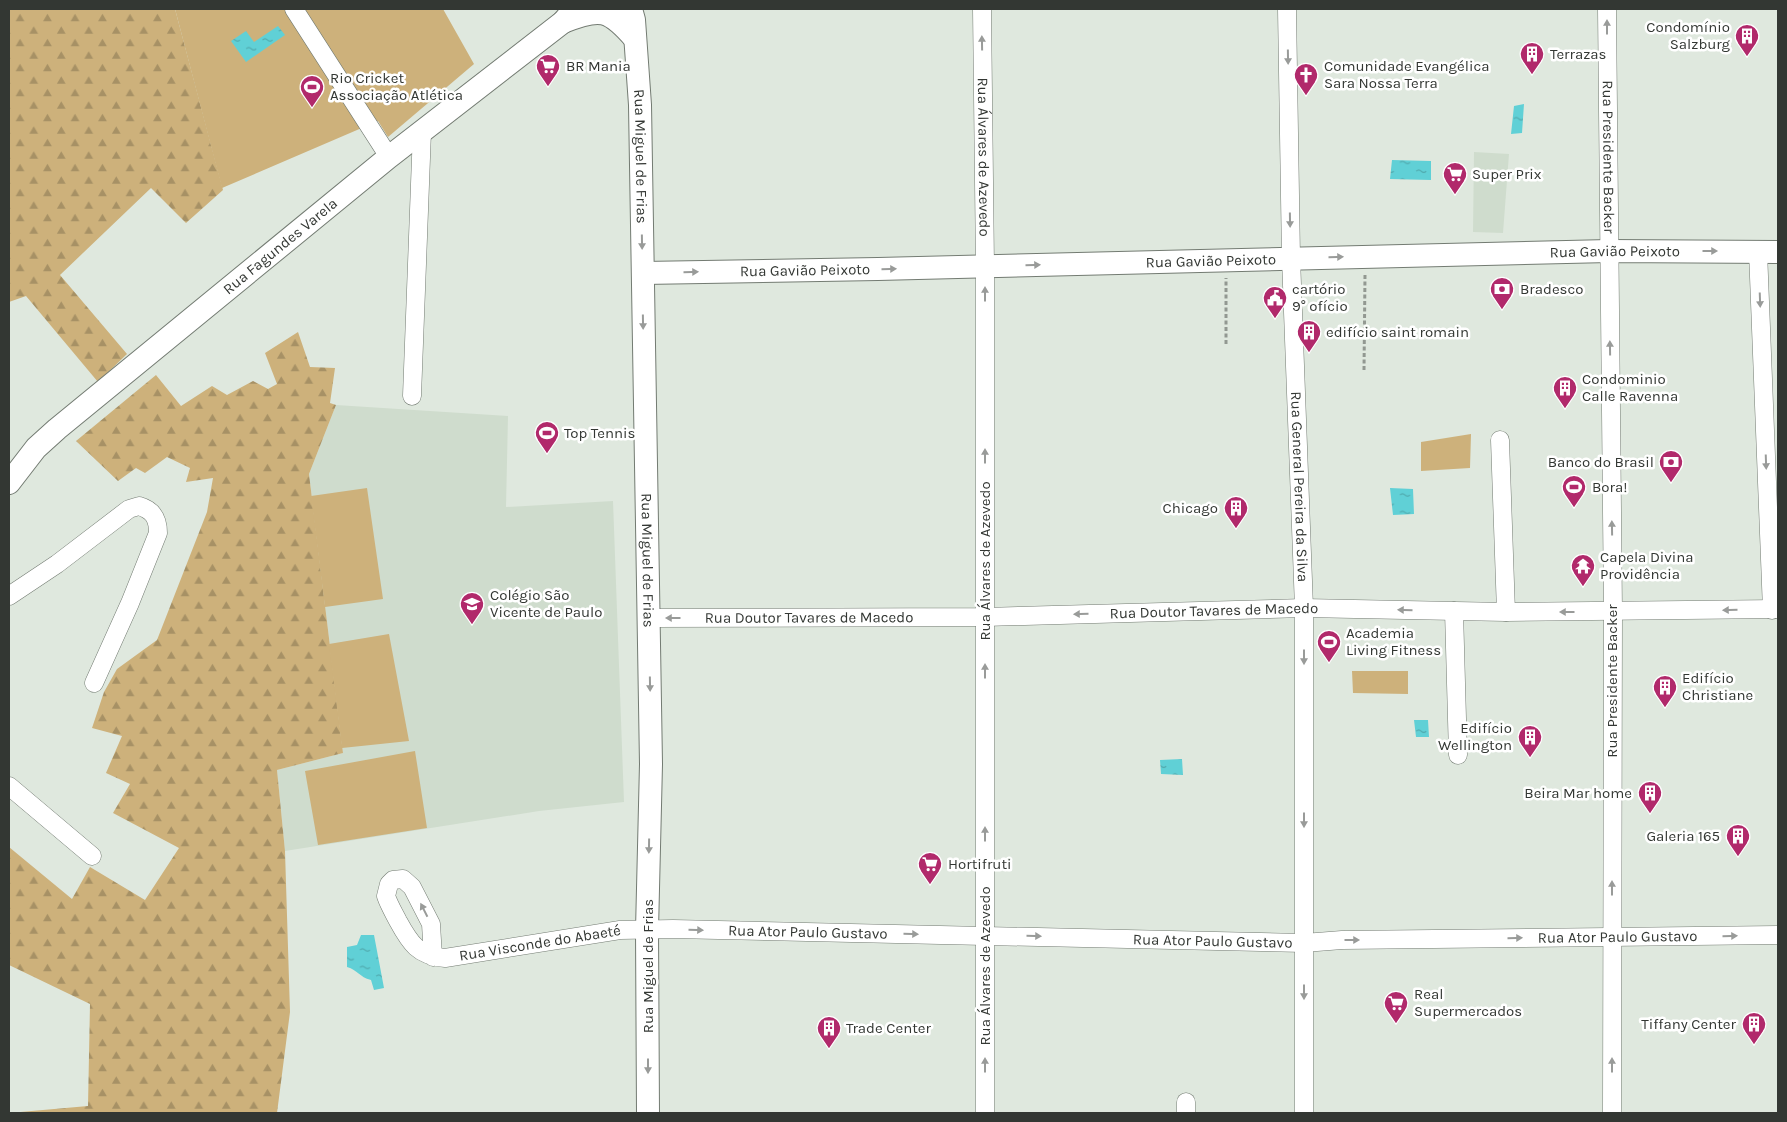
<svg xmlns="http://www.w3.org/2000/svg" width="1787" height="1122" font-family="Karla,sans-serif">
<style>
.built{fill:#cfdccd}
.forest{fill:url(#forest-firs)}
.park{fill:#cdb17b}
.water{fill:url(#water-ripples)}
.lines{fill:none;stroke-linecap:round;stroke-linejoin:round}
.minor-casing{stroke:#737b72;stroke-width:19}
.major-casing{stroke:#737b72;stroke-width:24}
.path{stroke:#929891;stroke-width:3;stroke-dasharray:4 2.5;stroke-linecap:butt}
.minor{stroke:#fff;stroke-width:18}
.major{stroke:#fff;stroke-width:22}
.oneway{fill:#999b99}
.labels{text-anchor:middle;stroke-width:5;stroke-linejoin:round;paint-order:stroke}
.poi-label{font-size:15px;fill:#333733;stroke:#fff;text-anchor:start}
.street-label{font-size:15px;fill:#333733;stroke:#fff}
</style>
<defs>
<pattern id="forest-firs" width="22" height="20" patternUnits="userSpaceOnUse" patternTransform="scale(1.25)"><rect width="22" height="20" fill="#cdb17b"/><path d="M5 1l3.5 6h-7zM16 11l3.5 6h-7z" fill="#a79165"/></pattern>
<pattern id="water-ripples" width="26" height="14" patternUnits="userSpaceOnUse" patternTransform="scale(1.25)"><rect width="26" height="14" fill="#60d0d6"/><path d="M2 4q2-2 4 0t4 0M15 11q2-2 4 0t4 0" fill="none" stroke="#50aaae"/></pattern>
</defs>
<rect width="100%" height="100%" fill="#dfe8de"/>
<path class="built" d="M 1474,152 L 1509,154 L 1503,233 L 1473,232 Z
M 336,405 L 508,416 L 506,507 L 613,501 L 624,802 L 539,811 L 285,851 L 277,770 L 343,753 L 309,474 Z"/>
<path class="forest" d="M 9,9 L 175,9 L 223,190 L 186,223 L 151,188 L 60,275 L 127,354 L 98,382 L 26,296 L 9,302 Z
M 298,332 L 310,367 L 335,368 L 330,403 L 336,405 L 309,474 L 343,753 L 277,770 L 285,851 L 290,1012 L 277,1113 L 9,1113 L 88,1106 L 90,1004 L 9,965 L 9,847 L 72,899 L 90,867 L 145,900 L 179,848 L 113,813 L 130,784 L 106,773 L 122,736 L 92,728 L 104,692 L 117,669 L 157,640 L 207,512 L 213,478 L 186,482 L 190,468 L 167,457 L 145,473 L 136,468 L 118,481 L 76,441 L 156,375 L 181,406 L 212,386 L 227,395 L 253,381 L 268,389 L 277,384 L 265,353 Z"/>
<path class="park" d="M 175,9 L 443,9 L 474,64 L 388,137 L 378,121 L 222,188 Z
M 1471,434 L 1470,468 L 1421,471 L 1421,442 Z
M 367,488 L 383,599 L 325,607 L 311,496 Z
M 389,634 L 409,741 L 342,748 L 329,644 Z
M 1352,671 L 1408,671 L 1408,694 L 1353,693 Z
M 415,751 L 427,828 L 318,845 L 305,771 Z"/>
<path class="water" d="M 278,26 L 285,35 L 246,62 L 231,41 L 246,31 L 254,42 Z
M 1524,104 L 1522,133 L 1511,134 L 1514,106 Z
M 1392,160 L 1431,161 L 1431,180 L 1390,179 Z
M 1390,488 L 1413,489 L 1414,514 L 1393,515 Z
M 1414,720 L 1428,720 L 1429,737 L 1416,737 Z
M 1182,759 L 1183,775 L 1161,774 L 1160,760 Z
M 361,935 L 374,935 L 384,988 L 374,990 L 371,980 C 359,977 358,970 347,967 L 347,947 L 357,945 Z"/>
<g class="lines">
<g class="minor-casing">
<g id="minor">
<path d="M 294,9 L 389,157"/>
<path id="s1" d="M 982,9 L 985,267 L 985,1113"/>
<path id="s2" d="M 1287,9 L 1291,258 L 1304,608 L 1304,1113"/>
<path id="s3" d="M 1607,9 L 1613,612 L 1612,1113"/>
<path d="M 1758,251 L 1772,610"/>
<path d="M 412,396 L 422,131"/>
<path d="M 1500,440 L 1506,612"/>
<path d="M 9,596 L 57,564 L 129,509 L 139,506 C 153,510 158,518 158,533 L 130,603 L 94,683"/>
<path d="M 1454,611 L 1458,755"/>
<path id="s4" d="M 649,618 L 985,617 L 1304,608 L 1506,612 L 1778,609"/>
<path d="M 9,786 L 92,856"/>
<path id="s5" d="M 433,957 L 431,924 L 412,887 L 403,879 L 393,880 L 389,884 L 386,896 C 389,905 394,913 398,921 C 410,943 418,956 445,958 L 620,930 L 673,929 L 1304,943 L 1342,940 L 1778,935"/>
<path d="M 1186,1102 L 1186,1113"/>
</g>
</g>
<g class="major-casing">
<g id="major">
<path id="s6" d="M 631,9 L 634,20 L 640,105 L 651,764 L 647,930 L 648,1113"/>
<path d="M 563,22 C 601,7 609,9 635,39"/>
<path id="s7" d="M 643,273 L 878,269 L 1609,251 L 1778,252"/>
<path id="s8" d="M 9,483 L 36,448 L 57,429 L 389,157 L 563,22 L 574,9"/>
</g>
</g>
<path class="path" d="M 1226,344 L 1226,278
M 1364,370 L 1365,275"/>
<use href="#minor" class="minor"/>
<use href="#major" class="major"/>
</g>
<defs><path id="oneway-solid" d="M-6-.8H1V-3.2L6.5 0L1 3.2V.8H-6Z" transform="scale(1.25)"/></defs>
<g class="oneway">
<use href="#oneway-solid" transform="translate(1607 27) rotate(-90)"/>
<use href="#oneway-solid" transform="translate(982 43) rotate(-91)"/>
<use href="#oneway-solid" transform="translate(1288 57) rotate(89)"/>
<use href="#oneway-solid" transform="translate(1290 220) rotate(89)"/>
<use href="#oneway-solid" transform="translate(642 242) rotate(89)"/>
<use href="#oneway-solid" transform="translate(1710 251)"/>
<use href="#oneway-solid" transform="translate(1336 257) rotate(-1)"/>
<use href="#oneway-solid" transform="translate(1033 265) rotate(-2)"/>
<use href="#oneway-solid" transform="translate(889 269) rotate(-1)"/>
<use href="#oneway-solid" transform="translate(691 272) rotate(-1)"/>
<use href="#oneway-solid" transform="translate(985 294) rotate(-90)"/>
<use href="#oneway-solid" transform="translate(1760 300) rotate(88)"/>
<use href="#oneway-solid" transform="translate(643 322) rotate(89)"/>
<use href="#oneway-solid" transform="translate(1610 348) rotate(-91)"/>
<use href="#oneway-solid" transform="translate(985 456) rotate(-90)"/>
<use href="#oneway-solid" transform="translate(1766 462) rotate(88)"/>
<use href="#oneway-solid" transform="translate(1612 528) rotate(-91)"/>
<use href="#oneway-solid" transform="translate(1405 610) rotate(-179)"/>
<use href="#oneway-solid" transform="translate(1730 610) rotate(179)"/>
<use href="#oneway-solid" transform="translate(1567 612) rotate(180)"/>
<use href="#oneway-solid" transform="translate(1081 614) rotate(179)"/>
<use href="#oneway-solid" transform="translate(673 618) rotate(180)"/>
<use href="#oneway-solid" transform="translate(1304 657) rotate(90)"/>
<use href="#oneway-solid" transform="translate(985 671) rotate(-90)"/>
<use href="#oneway-solid" transform="translate(650 684) rotate(89)"/>
<use href="#oneway-solid" transform="translate(1304 820) rotate(90)"/>
<use href="#oneway-solid" transform="translate(985 834) rotate(-90)"/>
<use href="#oneway-solid" transform="translate(649 846) rotate(91)"/>
<use href="#oneway-solid" transform="translate(1612 888) rotate(-90)"/>
<use href="#oneway-solid" transform="translate(424 910) rotate(-117)"/>
<use href="#oneway-solid" transform="translate(696 930) rotate(2)"/>
<use href="#oneway-solid" transform="translate(911 934) rotate(1)"/>
<use href="#oneway-solid" transform="translate(1034 936) rotate(1)"/>
<use href="#oneway-solid" transform="translate(1730 936) rotate(-1)"/>
<use href="#oneway-solid" transform="translate(1515 938) rotate(-1)"/>
<use href="#oneway-solid" transform="translate(1352 940)"/>
<use href="#oneway-solid" transform="translate(1304 992) rotate(90)"/>
<use href="#oneway-solid" transform="translate(985 1065) rotate(-90)"/>
<use href="#oneway-solid" transform="translate(1612 1065) rotate(-90)"/>
<use href="#oneway-solid" transform="translate(648 1066) rotate(90)"/>
</g>
<defs>
<g id="building-pin" transform="scale(1.25)"><path d="M0 17L-7.5 6A9.5 9.5 0 1 1 7.5 6Z" fill="#b1296b" stroke="#fff"/><path d="M-4-6H4V6H1V3H-1V6H-4ZM-2.5-4.3h1.7v1.8h-1.7ZM.8-4.3h1.7v1.8H.8ZM-2.5-1h1.7V.8h-1.7ZM.8-1h1.7V.8H.8Z" fill="#fff"/></g>
<g id="supermarket-pin" transform="scale(1.25)"><path d="M0 17L-7.5 6A9.5 9.5 0 1 1 7.5 6Z" fill="#b1296b" stroke="#fff"/><path d="M-6-5.5h2.5l.6 2H6L4.5 2H-2.5L-4.4-4H-6ZM-1.5 3.2a1.3 1.3 0 1 0 .1 0ZM3 3.2a1.3 1.3 0 1 0 .1 0Z" fill="#fff"/></g>
<g id="church-pin" transform="scale(1.25)"><path d="M0 17L-7.5 6A9.5 9.5 0 1 1 7.5 6Z" fill="#b1296b" stroke="#fff"/><path d="M-1.2-6h2.4v3.5h3.3v2.4h-3.3V6h-2.4V-.1h-3.3v-2.4h3.3Z" fill="#fff"/></g>
<g id="stadium-pin" transform="scale(1.25)"><path d="M0 17L-7.5 6A9.5 9.5 0 1 1 7.5 6Z" fill="#b1296b" stroke="#fff"/><path d="M0-5a6.5 5 0 1 0 0 10a6.5 5 0 1 0 0-10ZM-3.5-1.8h7v3.6h-7Z" fill="#fff"/></g>
<g id="bank-pin" transform="scale(1.25)"><path d="M0 17L-7.5 6A9.5 9.5 0 1 1 7.5 6Z" fill="#b1296b" stroke="#fff"/><path d="M-6-4H6V4H-6ZM0-2.3a2.3 2.3 0 1 0 0 4.6a2.3 2.3 0 1 0 0-4.6Z" fill="#fff"/></g>
<g id="civic-pin" transform="scale(1.25)"><path d="M0 17L-7.5 6A9.5 9.5 0 1 1 7.5 6Z" fill="#b1296b" stroke="#fff"/><path d="M-.6-6.5H3V-4.5H.6V-3L4-1V1h2V6H-6V1h2V-1L-.6-3ZM-1.2 2.5V6h2.4V2.5Z" fill="#fff"/></g>
<g id="temple-pin" transform="scale(1.25)"><path d="M0 17L-7.5 6A9.5 9.5 0 1 1 7.5 6Z" fill="#b1296b" stroke="#fff"/><path d="M0-6L5-2H3V0L6.5 2.5H4V6H1.5V3h-3V6H-4V2.5H-6.5L-3 0V-2H-5Z" fill="#fff"/></g>
<g id="school-pin" transform="scale(1.25)"><path d="M0 17L-7.5 6A9.5 9.5 0 1 1 7.5 6Z" fill="#b1296b" stroke="#fff"/><path d="M0-5L7-2L0 1L-7-2ZM-4 1L0 2.5L4 1V4Q0 6-4 4Z" fill="#fff"/></g>
</defs>
<g fill-rule="evenodd">
<use href="#building-pin" x="1747" y="36"/>
<use href="#building-pin" x="1532" y="54"/>
<use href="#supermarket-pin" x="548" y="66"/>
<use href="#church-pin" x="1306" y="75"/>
<use href="#stadium-pin" x="312" y="87"/>
<use href="#supermarket-pin" x="1455" y="174"/>
<use href="#bank-pin" x="1502" y="289"/>
<use href="#civic-pin" x="1275" y="298"/>
<use href="#building-pin" x="1309" y="332"/>
<use href="#building-pin" x="1565" y="388"/>
<use href="#stadium-pin" x="547" y="433"/>
<use href="#bank-pin" x="1671" y="462"/>
<use href="#stadium-pin" x="1574" y="487"/>
<use href="#building-pin" x="1236" y="508"/>
<use href="#temple-pin" x="1583" y="566"/>
<use href="#school-pin" x="472" y="604"/>
<use href="#stadium-pin" x="1329" y="642"/>
<use href="#building-pin" x="1665" y="687"/>
<use href="#building-pin" x="1530" y="737"/>
<use href="#building-pin" x="1650" y="793"/>
<use href="#building-pin" x="1738" y="836"/>
<use href="#supermarket-pin" x="930" y="864"/>
<use href="#supermarket-pin" x="1396" y="1003"/>
<use href="#building-pin" x="1754" y="1024"/>
<use href="#building-pin" x="829" y="1028"/>
</g>
<g class="labels">
<g class="poi-label">
<text x="1730" y="32" text-anchor="end">Condomínio<tspan x="1730" dy="17">Salzburg</tspan></text>
<text x="1550" y="59">Terrazas</text>
<text x="566" y="71">BR Mania</text>
<text x="1324" y="71">Comunidade Evangélica<tspan x="1324" dy="17">Sara Nossa Terra</tspan></text>
<text x="330" y="83">Rio Cricket<tspan x="330" dy="17">Associação Atlética</tspan></text>
<text x="1472" y="179">Super Prix</text>
<text x="1292" y="294">cartório<tspan x="1292" dy="17">9° ofício</tspan></text>
<text x="1520" y="294">Bradesco</text>
<text x="1326" y="337">edifício saint romain</text>
<text x="1582" y="384">Condominio<tspan x="1582" dy="17">Calle Ravenna</tspan></text>
<text x="564" y="438">Top Tennis</text>
<text x="1654" y="467" text-anchor="end">Banco do Brasil</text>
<text x="1592" y="492">Bora!</text>
<text x="1218" y="513" text-anchor="end">Chicago</text>
<text x="1600" y="562">Capela Divina<tspan x="1600" dy="17">Providência</tspan></text>
<text x="490" y="600">Colégio São<tspan x="490" dy="17">Vicente de Paulo</tspan></text>
<text x="1346" y="638">Academia<tspan x="1346" dy="17">Living Fitness</tspan></text>
<text x="1682" y="683">Edifício<tspan x="1682" dy="17">Christiane</tspan></text>
<text x="1512" y="733" text-anchor="end">Edifício<tspan x="1512" dy="17">Wellington</tspan></text>
<text x="1632" y="798" text-anchor="end">Beira Mar home</text>
<text x="1720" y="841" text-anchor="end">Galeria 165</text>
<text x="948" y="869">Hortifruti</text>
<text x="1414" y="999">Real<tspan x="1414" dy="17">Supermercados</tspan></text>
<text x="1736" y="1029" text-anchor="end">Tiffany Center</text>
<text x="846" y="1033">Trade Center</text>
</g>
<g class="street-label">
<text dy="5" stroke="none"><textPath href="#s6" startOffset="148">Rua Miguel de Frias</textPath></text>
<text dy="5" stroke="none"><textPath href="#s1" startOffset="148">Rua Álvares de Azevedo</textPath></text>
<text dy="5" stroke="none"><textPath href="#s3" startOffset="148">Rua Presidente Backer</textPath></text>
<text dy="5" stroke="none"><textPath href="#s8" startOffset="361">Rua Fagundes Varela</textPath></text>
<text dy="5" stroke="none"><textPath href="#s7" startOffset="972">Rua Gavião Peixoto</textPath></text>
<text dy="5" stroke="none"><textPath href="#s7" startOffset="568">Rua Gavião Peixoto</textPath></text>
<text dy="5" stroke="none"><textPath href="#s7" startOffset="162">Rua Gavião Peixoto</textPath></text>
<text dy="5" stroke="none"><textPath href="#s2" startOffset="478">Rua General Pereira da Silva</textPath></text>
<text dy="5" stroke="none"><textPath href="#s6" startOffset="552">Rua Miguel de Frias</textPath></text>
<text transform="translate(985 561) rotate(-90)" y="5">Rua Álvares de Azevedo</text>
<text dy="5" stroke="none"><textPath href="#s4" startOffset="565">Rua Doutor Tavares de Macedo</textPath></text>
<text dy="5" stroke="none"><textPath href="#s4" startOffset="160">Rua Doutor Tavares de Macedo</textPath></text>
<text transform="translate(1612 681) rotate(-90)" y="5">Rua Presidente Backer</text>
<text dy="5" stroke="none"><textPath href="#s5" startOffset="571">Rua Ator Paulo Gustavo</textPath></text>
<text dy="5" stroke="none"><textPath href="#s5" startOffset="1381">Rua Ator Paulo Gustavo</textPath></text>
<text dy="5" stroke="none"><textPath href="#s5" startOffset="976">Rua Ator Paulo Gustavo</textPath></text>
<text dy="5" stroke="none"><textPath href="#s5" startOffset="302">Rua Visconde do Abaeté</textPath></text>
<text transform="translate(648 966) rotate(-90)" y="5">Rua Miguel de Frias</text>
<text transform="translate(985 966) rotate(-90)" y="5">Rua Álvares de Azevedo</text>
</g>
</g>
<rect width="1787" height="1122" fill="none" stroke="#333733" stroke-width="20"/>
</svg>
